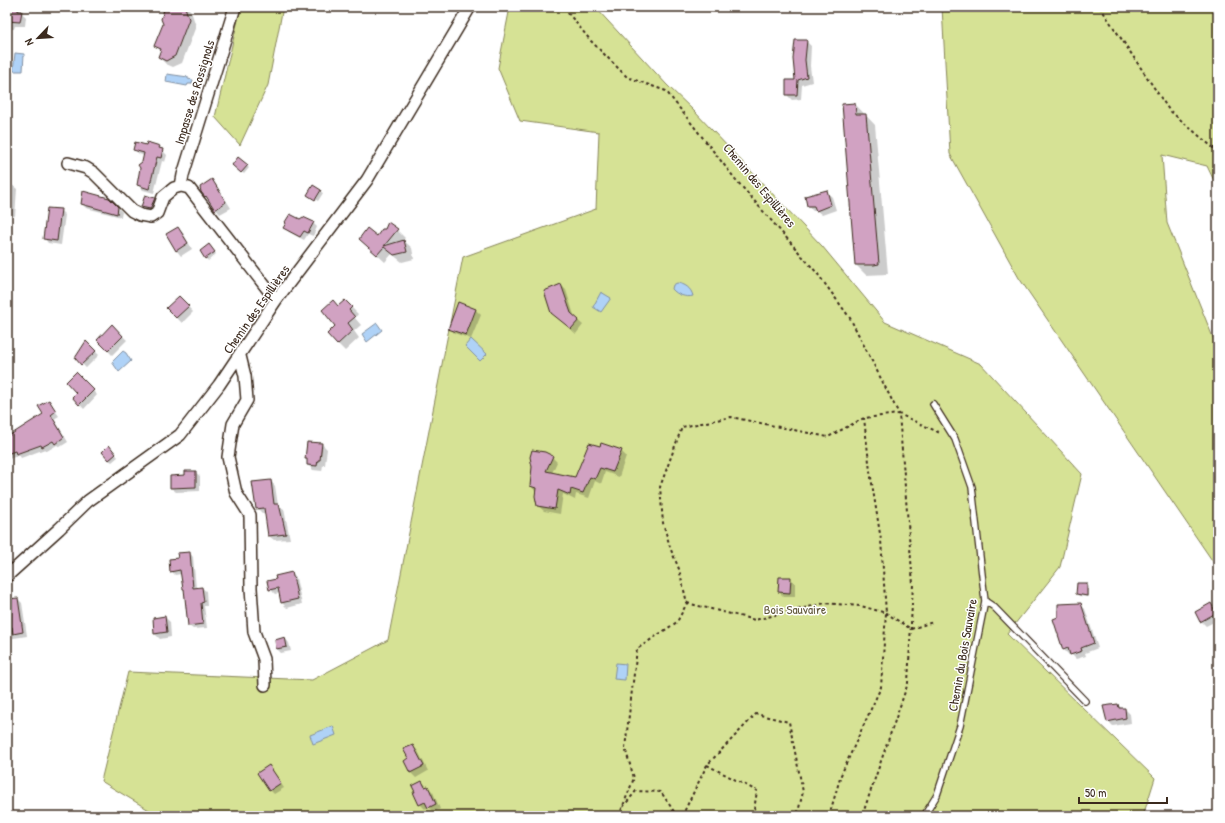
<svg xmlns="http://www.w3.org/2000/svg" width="1225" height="823" font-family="'Patrick Hand',sans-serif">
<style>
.green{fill:#d6e295;stroke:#88865a}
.water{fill:#afd2f7;stroke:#818fa0}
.shadow{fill:#0003}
.building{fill:#d1a2c2;stroke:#3b2a1e}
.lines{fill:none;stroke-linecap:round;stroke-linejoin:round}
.service-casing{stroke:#3b2a1e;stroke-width:8}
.minor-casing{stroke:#3b2a1e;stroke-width:14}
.path{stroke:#3b2a1e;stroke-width:2;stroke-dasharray:3 3;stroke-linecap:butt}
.service{stroke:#fff;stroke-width:5.5}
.minor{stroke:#fff;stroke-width:11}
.labels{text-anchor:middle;stroke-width:3;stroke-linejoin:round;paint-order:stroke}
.street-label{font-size:13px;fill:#3b2a1e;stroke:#fff}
.park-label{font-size:13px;fill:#62583c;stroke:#fff}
</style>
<rect width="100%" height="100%" fill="#fff"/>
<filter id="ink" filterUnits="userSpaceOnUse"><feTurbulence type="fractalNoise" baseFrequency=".025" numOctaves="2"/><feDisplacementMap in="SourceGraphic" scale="8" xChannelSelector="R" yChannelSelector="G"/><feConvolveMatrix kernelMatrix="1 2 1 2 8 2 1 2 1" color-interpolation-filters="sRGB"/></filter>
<g filter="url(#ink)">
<path class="green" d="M 241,7 L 283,7 L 268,85 L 240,145 L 215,117 Z
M 510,7 L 595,7 L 667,85 L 694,111 L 822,246 L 885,322 L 981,364 L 1082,474 L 1060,567 L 1007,634 L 1155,778 L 1143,816 L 159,816 L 101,781 L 128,672 L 312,680 L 388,640 L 463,257 L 596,209 L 599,132 L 520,121 L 498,68 Z
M 942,7 L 1218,7 L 1218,189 L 1207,166 L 1162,155 L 1167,223 L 1218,350 L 1218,569 L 1019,278 L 950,154 Z"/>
<path class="water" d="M 15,53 L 24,54 L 23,71 L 13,71 Z
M 167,74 L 188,77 L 188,79 L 193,80 L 192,84 L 188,84 L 187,86 L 166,82 Z
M 677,283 C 685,284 691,288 693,296 C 686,298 677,295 672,289 L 673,285 Z
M 601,292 L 611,298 L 601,312 L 593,307 Z
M 377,323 L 382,330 L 367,342 L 362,334 Z
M 471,339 L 487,354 L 480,361 L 465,346 Z
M 123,351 L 126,353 L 131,361 L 119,372 L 112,362 Z
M 616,663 L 626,664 L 625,680 L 614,679 Z
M 333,726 L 336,735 L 313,744 L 310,735 Z"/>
<path class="shadow" d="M 7,7 L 22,7 L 19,12 L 21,12 L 26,17 L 25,26 L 15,26 L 14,29 L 7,29 Z
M 164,7 L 187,7 L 191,11 L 196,26 L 182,63 L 173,67 L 166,64 L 159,57 L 161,51 L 156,46 L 164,24 L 164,14 L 162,12 Z
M 806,41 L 811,46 L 810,66 L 812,82 L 802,85 L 801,99 L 792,100 L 787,95 L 796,81 Z
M 855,104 L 875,125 L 888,274 L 866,275 L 856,265 Z
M 159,147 L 167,155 L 165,162 L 162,161 L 154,193 L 143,190 L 138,185 L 144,156 L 139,154 L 134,149 Z
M 233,164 L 247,166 L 249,168 L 244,174 Z
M 212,181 L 217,186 L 231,208 L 220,214 L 205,196 Z
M 7,185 L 12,185 L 17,189 L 15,216 L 7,215 Z
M 313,187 L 323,193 L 318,201 L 311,197 Z
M 827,192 L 832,197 L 836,210 L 822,215 L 817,211 L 813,211 L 808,206 Z
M 146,196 L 155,199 L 157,201 L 153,211 L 145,209 L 143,206 Z
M 108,198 L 122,212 L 121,217 L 86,208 L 82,204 Z
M 60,210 L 65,215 L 61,245 L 48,243 L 44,238 Z
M 300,221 L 313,223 L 317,227 L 313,236 L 308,234 L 304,240 L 289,232 L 285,228 Z
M 178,228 L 183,233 L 192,249 L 181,256 L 177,251 Z
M 397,230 L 405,238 L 403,240 L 412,248 L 414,259 L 402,262 L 392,254 L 385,262 L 368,246 L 377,237 Z
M 211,248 L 216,254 L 208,261 L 201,252 Z
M 561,285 L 566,290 L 575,318 L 583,325 L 576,334 L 557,317 Z
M 179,297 L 193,312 L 182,323 L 167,308 Z
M 345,301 L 358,314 L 355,318 L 361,325 L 354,331 L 359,338 L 345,351 L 328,334 L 337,326 L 339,307 Z
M 458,303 L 476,310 L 481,315 L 471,339 L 454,333 L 450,328 Z
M 112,326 L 127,340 L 112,355 L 98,340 Z
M 86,342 L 99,355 L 86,368 L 76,358 Z
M 76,374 L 97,395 L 84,409 L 73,397 L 78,393 Z
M 48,401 L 59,416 L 54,419 L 68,442 L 60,447 L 57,445 L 47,451 L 45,449 L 21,458 L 19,455 L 7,460 L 7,434 L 9,433 L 11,436 L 44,415 Z
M 322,444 L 327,449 L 325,465 L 323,465 L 322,471 L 313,470 L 308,465 L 308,460 L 306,458 Z
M 111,449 L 118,457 L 112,462 L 109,460 Z
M 621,451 L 626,456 L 619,477 L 605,472 L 601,484 L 595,481 L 589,498 L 576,494 L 575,500 L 563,494 L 560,514 L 544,511 L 538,506 L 536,492 L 531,486 L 552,457 L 557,462 L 552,473 L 576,478 Z
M 195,472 L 200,476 L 200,491 L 176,492 L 171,488 Z
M 271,481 L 275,486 L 278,505 L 284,509 L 290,539 L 274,540 L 269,536 L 266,513 L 262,513 L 257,508 Z
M 190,553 L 193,557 L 196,588 L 202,588 L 206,591 L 207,606 L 204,606 L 207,628 L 193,629 L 189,626 L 186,591 L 181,574 L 175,575 L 171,571 L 179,559 Z
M 291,573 L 296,578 L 302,604 L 287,608 L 282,603 L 280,593 L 275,594 L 270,589 L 277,580 Z
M 790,578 L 795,583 L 795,597 L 784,597 L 779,592 Z
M 1087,584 L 1089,587 L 1089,597 L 1079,596 L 1077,594 Z
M 18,599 L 22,603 L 27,636 L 7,639 L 7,607 Z
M 1080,604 L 1085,609 L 1098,648 L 1085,653 L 1086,656 L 1076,659 L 1071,654 L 1069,655 L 1064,650 L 1054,619 Z
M 1211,604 L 1218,613 L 1218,620 L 1206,626 L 1201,621 Z
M 165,617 L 170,622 L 171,637 L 160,639 L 155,634 L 154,619 Z
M 285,638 L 289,643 L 291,651 L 281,653 L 277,649 Z
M 1118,705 L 1122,709 L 1125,709 L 1130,714 L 1131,723 L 1113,726 L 1108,721 Z
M 413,746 L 418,751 L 428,771 L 416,778 L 411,773 L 405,761 L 410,759 Z
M 269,766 L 284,788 L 274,794 L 270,790 Z
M 422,782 L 433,792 L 440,809 L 434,812 L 429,807 L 425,809 L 420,804 Z"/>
<path class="building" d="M 7,7 L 18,7 L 18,11 L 22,11 L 20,22 L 7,21 Z
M 165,7 L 185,7 L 189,19 L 175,56 L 166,61 L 158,57 L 161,49 L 154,46 L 163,24 L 161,19 Z
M 795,40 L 807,40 L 805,60 L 807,77 L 798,80 L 797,95 L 786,95 L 786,80 L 795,80 L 793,59 Z
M 855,103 L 856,114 L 866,114 L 879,264 L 874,265 L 855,265 L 842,104 Z
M 135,142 L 146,145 L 147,142 L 160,146 L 159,148 L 163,149 L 161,158 L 157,157 L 149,189 L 137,185 L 140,168 L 138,165 L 142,162 L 144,153 L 133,150 Z
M 238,157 L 248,165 L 241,173 L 232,165 Z
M 212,179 L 226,202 L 215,210 L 206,196 L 205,197 L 201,192 L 200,187 Z
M 313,185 L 321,190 L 315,200 L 307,195 Z
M 827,190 L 831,205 L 816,211 L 814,206 L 807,206 L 805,196 Z
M 83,191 L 109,198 L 118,207 L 117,214 L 81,204 Z
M 145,195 L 155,198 L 150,209 L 141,207 Z
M 47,208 L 61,209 L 57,241 L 43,239 Z
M 290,214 L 300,219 L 303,217 L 314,222 L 308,233 L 304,231 L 300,237 L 283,228 L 286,223 L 285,222 Z
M 388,222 L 398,229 L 384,246 L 404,240 L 407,252 L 394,255 L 384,247 L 377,255 L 359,239 L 367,228 L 377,236 L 382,229 L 385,229 Z
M 178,227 L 188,243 L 176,251 L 166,234 Z
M 209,244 L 215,252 L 205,259 L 200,251 Z
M 561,284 L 571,313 L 579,320 L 571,329 L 551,313 L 544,291 Z
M 179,296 L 189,306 L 176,318 L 166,308 Z
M 333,300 L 338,306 L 345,300 L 352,307 L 349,310 L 355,317 L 348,323 L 353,330 L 337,345 L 327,334 L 335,326 L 322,310 Z
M 458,302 L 476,309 L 466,335 L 448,329 Z
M 112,324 L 123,336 L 108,351 L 97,340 Z
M 86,341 L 96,351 L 81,365 L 75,358 Z
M 76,372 L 94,390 L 79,405 L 72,397 L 76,393 L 66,382 Z
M 49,400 L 56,411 L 51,415 L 64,437 L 55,444 L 53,441 L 42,447 L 41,445 L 16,454 L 15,451 L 7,454 L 7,437 L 43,414 L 38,406 Z
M 307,442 L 322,443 L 320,460 L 318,460 L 317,466 L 307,465 L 307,459 L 305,459 Z
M 589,443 L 600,446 L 601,443 L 622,450 L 613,472 L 600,468 L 595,479 L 590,477 L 583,493 L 571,489 L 570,495 L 558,490 L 555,509 L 537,506 L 535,496 L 536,488 L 530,486 L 532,467 L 530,457 L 532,450 L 545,452 L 553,456 L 546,471 L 575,477 Z
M 109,445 L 116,454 L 109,460 L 102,452 Z
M 185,471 L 196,471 L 196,487 L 170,488 L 170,476 L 185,475 Z
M 271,480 L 274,504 L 279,504 L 286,534 L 268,536 L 264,508 L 256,509 L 252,482 Z
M 190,552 L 193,588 L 202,587 L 204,602 L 201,603 L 203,624 L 188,626 L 184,589 L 183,589 L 180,570 L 170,572 L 169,559 L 178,558 L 177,553 Z
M 292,572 L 298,599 L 281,603 L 278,588 L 269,590 L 267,581 L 276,579 L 275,576 Z
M 779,577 L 791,577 L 790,593 L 778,592 Z
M 1077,583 L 1087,583 L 1087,596 L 1076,594 Z
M 18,598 L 23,632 L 13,634 L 12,627 L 7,627 L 7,599 Z
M 1081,603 L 1094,643 L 1081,648 L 1082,651 L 1070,655 L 1068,648 L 1063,650 L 1053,619 L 1058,617 L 1058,604 Z
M 1211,603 L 1216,613 L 1200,622 L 1195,612 Z
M 165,616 L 167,632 L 154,634 L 153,618 Z
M 285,637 L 287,647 L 276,649 L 275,640 Z
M 1118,704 L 1119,708 L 1125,708 L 1126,718 L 1107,722 L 1103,706 Z
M 413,745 L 424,766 L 410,773 L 404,761 L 408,758 L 403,749 Z
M 269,765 L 281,783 L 269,791 L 257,773 Z
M 422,781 L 425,787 L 428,786 L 436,804 L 428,808 L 425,802 L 419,805 L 413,792 L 415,792 L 412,786 Z"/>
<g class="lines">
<g class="service-casing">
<path id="service" d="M 985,601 L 994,607 L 1085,701
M 924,816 L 937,795 L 960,726 L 985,601 L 972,487 L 955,439 L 933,404"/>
</g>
<g class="minor-casing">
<path id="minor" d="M 68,163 L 86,168 L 94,173 L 132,211 L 140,215 L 151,217 L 157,213 L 163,197 L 174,188 L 181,186 L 189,188 L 276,300
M 181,186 L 183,175 L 235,7
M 240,356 L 245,376 L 247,400 L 233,424 L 228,457 L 236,493 L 250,515 L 251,588 L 254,632 L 264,659 L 265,685
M 7,576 L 59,529 L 88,501 L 180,435 L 219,385 L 276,300 L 367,180 L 470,7"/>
</g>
<path class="path" d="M 566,7 L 568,13 L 591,41 L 627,77 L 666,91 L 736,180 L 817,273 L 850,318 L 899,414 L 940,433
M 1100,7 L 1169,110 L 1218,152
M 687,603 L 755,620 L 825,603 L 861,606 L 886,613 L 911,629 L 933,622
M 707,765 L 757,791 L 753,816
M 623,807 L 636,791 L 661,792 L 677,816
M 619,816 L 634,778 L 625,748 L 637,649 L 677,622 L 687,603 L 679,569 L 671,550 L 663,523 L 660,487 L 682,427 L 731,417 L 828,437 L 864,418 L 899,414 L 913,584 L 908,683 L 862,816
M 682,816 L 707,765 L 756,714 L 789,722 L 803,792 L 797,816
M 829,816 L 841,775 L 881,687 L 886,613 L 881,540 L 870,471 L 864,418"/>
<use href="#service" class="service"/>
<use href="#minor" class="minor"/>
</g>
</g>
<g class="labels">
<g class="street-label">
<text transform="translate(194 92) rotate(-73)" y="5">Impasse des Rossignols</text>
<text transform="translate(760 185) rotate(50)" y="5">Chemin des Espillières</text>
<text transform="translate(256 309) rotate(-55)" y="5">Chemin des Espillières</text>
<text transform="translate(962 655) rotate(-80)" y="5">Chemin du Bois Sauvaire</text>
</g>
<g class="park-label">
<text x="795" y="614">Bois Sauvaire</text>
</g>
</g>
<rect width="1225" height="823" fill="none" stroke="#fff" stroke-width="24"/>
<rect x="12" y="12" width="1201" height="799" fill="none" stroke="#3b2a1e" stroke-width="1.5" filter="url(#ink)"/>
<g transform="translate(38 38) rotate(245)" stroke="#ffffff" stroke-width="3" paint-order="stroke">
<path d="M0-3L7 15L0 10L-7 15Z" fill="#3b2a1e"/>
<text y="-6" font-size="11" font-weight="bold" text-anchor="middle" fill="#3b2a1e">N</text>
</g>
<path d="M1079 797v6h88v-6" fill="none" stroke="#3b2a1e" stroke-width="2"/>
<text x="1085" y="797" font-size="12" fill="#3b2a1e" stroke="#ffffff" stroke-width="3" paint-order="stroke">50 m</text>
</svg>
